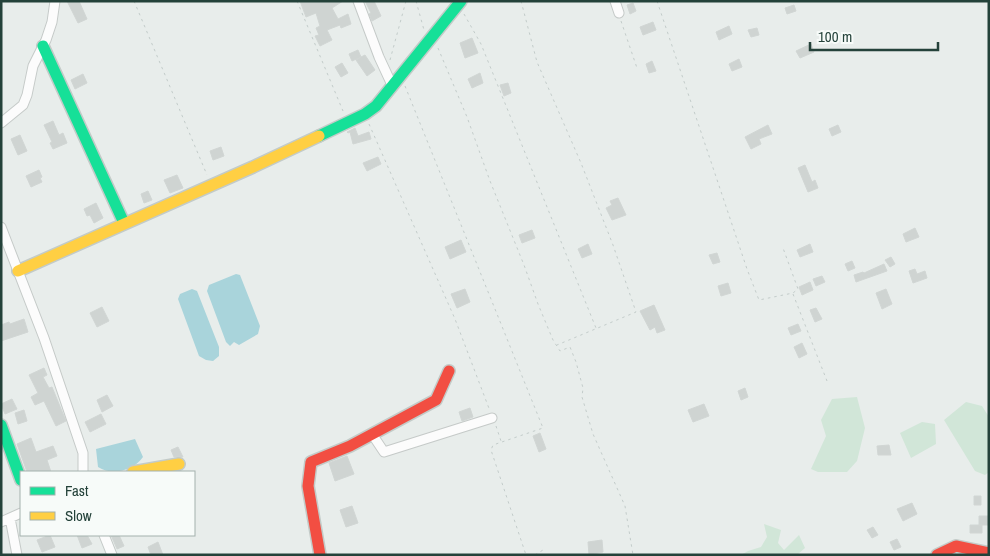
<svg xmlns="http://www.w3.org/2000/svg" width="990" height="556" font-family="'Archivo Narrow',sans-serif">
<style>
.green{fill:#d1e6d8}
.water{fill:#a9d4db}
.building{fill:#cfd4d2;stroke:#d1d6d4}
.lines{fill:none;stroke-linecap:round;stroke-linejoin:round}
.street-casing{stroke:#c5cac8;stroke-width:11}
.fast-casing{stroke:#c3cbc8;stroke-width:14}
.slow-casing{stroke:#c3cbc8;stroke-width:14}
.jam-casing{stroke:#c3cbc8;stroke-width:14}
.path{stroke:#c3ccca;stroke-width:1;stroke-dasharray:2.5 4;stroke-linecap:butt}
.street{stroke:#fcfcfc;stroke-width:9}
.fast{stroke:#16e098;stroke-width:11}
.slow{stroke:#ffcf43;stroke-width:11}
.jam{stroke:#f24e42;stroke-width:11}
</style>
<rect width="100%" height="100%" fill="#e8edeb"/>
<path class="green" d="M 857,397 L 865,428 L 857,461 L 847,472 L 818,472 L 811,469 L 826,436 L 821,420 L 832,399 Z
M 966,402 L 982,406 L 989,417 L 989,472 L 985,475 L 975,471 L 944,420 Z
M 922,422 L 935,424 L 936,444 L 911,458 L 900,433 Z
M 764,524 L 781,530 L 778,543 L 784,550 L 799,535 L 805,548 L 797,555 L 741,555 L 748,551 L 761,547 L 767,537 Z"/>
<path class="water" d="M 236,274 L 240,275 L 260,326 L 258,334 L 239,345 L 234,342 L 230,346 L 226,342 L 207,291 L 209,285 Z
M 192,289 L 197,291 L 219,347 L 219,356 L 213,361 L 206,360 L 199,356 L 178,299 L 180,294 Z
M 135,439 L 143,457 C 133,471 112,476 98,467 L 96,449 Z"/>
<path class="building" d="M 67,1 L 79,1 L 87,19 L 78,23 Z
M 300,1 L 343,1 L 332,8 L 338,19 L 348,14 L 351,24 L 341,28 L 340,25 L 327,30 L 332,40 L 320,46 L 315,36 L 319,35 L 316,28 L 320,26 L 316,13 L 306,17 Z
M 365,1 L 374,1 L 381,16 L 372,21 L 369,14 L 371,13 Z
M 633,3 L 636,11 L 630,14 L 627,5 Z
M 794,5 L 796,11 L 787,14 L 785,8 Z
M 653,22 L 656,30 L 643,35 L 640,27 Z
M 729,26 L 732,34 L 719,40 L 716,32 Z
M 757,28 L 759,35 L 751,37 L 748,30 Z
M 472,38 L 478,53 L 465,58 L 460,43 Z
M 811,44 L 814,52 L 800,58 L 796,51 Z
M 358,50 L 361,57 L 365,55 L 375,70 L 367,76 L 356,60 L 361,57 L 352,61 L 349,54 Z
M 739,59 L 742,67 L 732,71 L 729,64 Z
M 652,61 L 656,71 L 649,73 L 646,64 Z
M 342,63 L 348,73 L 341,77 L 335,67 Z
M 480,73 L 483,83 L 472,88 L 468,79 Z
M 83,74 L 87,83 L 75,89 L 71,80 Z
M 508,83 L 511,93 L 504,96 L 500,85 Z
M 53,121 L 59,135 L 63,133 L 67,143 L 53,149 L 50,143 L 52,142 L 44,125 Z
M 768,125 L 772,134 L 759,139 L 761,144 L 751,149 L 745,137 Z
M 838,125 L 841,132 L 832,136 L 829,129 Z
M 355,128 L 358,136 L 369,132 L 371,139 L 353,144 L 350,132 L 348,133 L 347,132 Z
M 20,135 L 27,151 L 18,155 L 11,139 Z
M 221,147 L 224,156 L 213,160 L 210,151 Z
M 378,157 L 381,164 L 367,171 L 363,163 Z
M 805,165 L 812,182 L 815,180 L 818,188 L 808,192 L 798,168 Z
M 39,170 L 42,177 L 40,178 L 42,182 L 31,187 L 26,176 Z
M 177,175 L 183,188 L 170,193 L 164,180 Z
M 148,191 L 152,200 L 144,203 L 141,194 Z
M 618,198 L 626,215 L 612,220 L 606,208 L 612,205 L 610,201 Z
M 96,203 L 103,218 L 94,223 L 90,215 L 87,216 L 84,209 Z
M 915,228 L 919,237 L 906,242 L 903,234 Z
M 532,230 L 535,238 L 522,243 L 519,235 Z
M 461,240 L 466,252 L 450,259 L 445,247 Z
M 588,244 L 592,254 L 582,258 L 578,249 Z
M 810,244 L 813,252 L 800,257 L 797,250 Z
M 717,253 L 720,262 L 713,264 L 709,255 Z
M 891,257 L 895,264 L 890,267 L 885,260 Z
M 852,261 L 855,268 L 848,271 L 845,264 Z
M 884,264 L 887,271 L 856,282 L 854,275 L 863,272 L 864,273 Z
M 915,269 L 917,274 L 925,271 L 927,278 L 913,283 L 909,271 Z
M 822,276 L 825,282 L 816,286 L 813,279 Z
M 810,282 L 813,290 L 802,295 L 799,287 Z
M 728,283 L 731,293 L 721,296 L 718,286 Z
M 465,289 L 470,302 L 457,308 L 451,294 Z
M 886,289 L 892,304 L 882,309 L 876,293 Z
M 654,305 L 665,330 L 657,333 L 655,327 L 650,330 L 640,311 Z
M 102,307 L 109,321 L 97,327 L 90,313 Z
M 816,308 L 822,319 L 815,322 L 810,310 Z
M 24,319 L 28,332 L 1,341 L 1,325 L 9,322 L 10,324 Z
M 798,324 L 801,331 L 791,335 L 788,328 Z
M 802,343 L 807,354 L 799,358 L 794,347 Z
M 44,368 L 47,375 L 43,377 L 49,388 L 52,387 L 66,421 L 56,426 L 44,401 L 35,405 L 31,397 L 38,393 L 29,375 Z
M 745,388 L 748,397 L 741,400 L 738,391 Z
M 107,395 L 113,406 L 102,412 L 97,400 Z
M 12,399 L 17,409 L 5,414 L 1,404 Z
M 704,404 L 709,416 L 693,422 L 688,410 Z
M 470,408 L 473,417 L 462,421 L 459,412 Z
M 24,410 L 27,421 L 18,424 L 15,413 Z
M 101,414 L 106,424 L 90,432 L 85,422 Z
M 540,433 L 546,449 L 539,452 L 533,436 Z
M 31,438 L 36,452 L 53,446 L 57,456 L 47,460 L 51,472 L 27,472 L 17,444 Z
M 889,445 L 891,455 L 878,455 L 877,446 Z
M 178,447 L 183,457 L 174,457 L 171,450 Z
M 347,456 L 354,474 L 335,481 L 329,463 Z
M 974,496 L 981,496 L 981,505 L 974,505 Z
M 912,503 L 917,514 L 903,521 L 897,509 Z
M 352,506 L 358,523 L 346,527 L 340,510 Z
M 979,516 L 988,516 L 988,525 L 979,525 Z
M 970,525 L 982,525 L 982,533 L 970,533 Z
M 873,527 L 878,535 L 872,538 L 867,530 Z
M 50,535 L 55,547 L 42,552 L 37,540 Z
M 77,535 L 87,535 L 92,544 L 82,548 Z
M 111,535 L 119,535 L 124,546 L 117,549 Z
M 897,539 L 901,547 L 894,550 L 890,542 Z
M 602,540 L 603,552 L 589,555 L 588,542 Z
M 158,542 L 163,555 L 151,555 L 148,547 Z"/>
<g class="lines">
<g class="street-casing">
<path id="street" d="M 358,1 L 379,57 L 392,85
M 615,1 L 619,13
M 1,123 L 23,105 L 27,95 L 33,66 L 46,40 L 52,22 L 55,1
M 1,227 L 44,338 L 83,453 L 83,472
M 372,434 L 384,452 L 492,418
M 10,518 L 17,555
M 1,522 L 21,513
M 104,535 L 112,555"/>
</g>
<g class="fast-casing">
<path id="fast" d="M 43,46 L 124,223
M 319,136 L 365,114 L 376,106 L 461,1
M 1,425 L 21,480"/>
</g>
<g class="slow-casing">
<path id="slow" d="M 18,271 L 253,167 L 319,136
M 133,472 L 179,464"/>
</g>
<g class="jam-casing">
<path id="jam" d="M 320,555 L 308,486 L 311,462 L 350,446 L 436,400 L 449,371
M 937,555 L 956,546 L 989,553"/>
</g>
<path class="path" d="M 134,1 L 207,175
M 297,1 L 343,111
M 416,1 L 424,30
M 521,1 L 537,62 L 581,163 L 613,245 L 636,312 L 557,345
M 657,1 L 747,269 L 759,300 L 793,293 L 798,289 L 783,248
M 464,14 L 481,44 L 596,328
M 621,21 L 637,68
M 438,48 L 467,117 L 490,181 L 524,265 L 538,304 L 553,340 L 560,351 L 570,347 L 576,362 L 583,388 L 582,397 L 593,434 L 625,506 L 633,555
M 390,60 L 406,1
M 405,86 L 543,428 L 493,445 L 491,450 L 526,555
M 369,124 L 455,319 L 490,411
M 793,294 L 827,381
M 496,426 L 501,441
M 535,555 L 543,550"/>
<use href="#street" class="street"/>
<use href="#fast" class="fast"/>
<use href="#slow" class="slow"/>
<use href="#jam" class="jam"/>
</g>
<rect width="990" height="556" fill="none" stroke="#24423a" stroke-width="5"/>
<rect x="20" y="471" width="175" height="65" fill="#f7fbf9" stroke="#a3b1ad"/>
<rect x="30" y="487" width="25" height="8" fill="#16e098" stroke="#a3b1ad"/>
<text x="65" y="496" font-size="15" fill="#24423a">Fast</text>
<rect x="30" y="512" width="25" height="8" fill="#ffcf43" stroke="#a3b1ad"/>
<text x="65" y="521" font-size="15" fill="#24423a">Slow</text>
<path d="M810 42v8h128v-8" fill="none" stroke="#24423a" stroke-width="2.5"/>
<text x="818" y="42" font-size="15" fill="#24423a" stroke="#f7fbf9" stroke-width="4" paint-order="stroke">100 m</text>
</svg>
